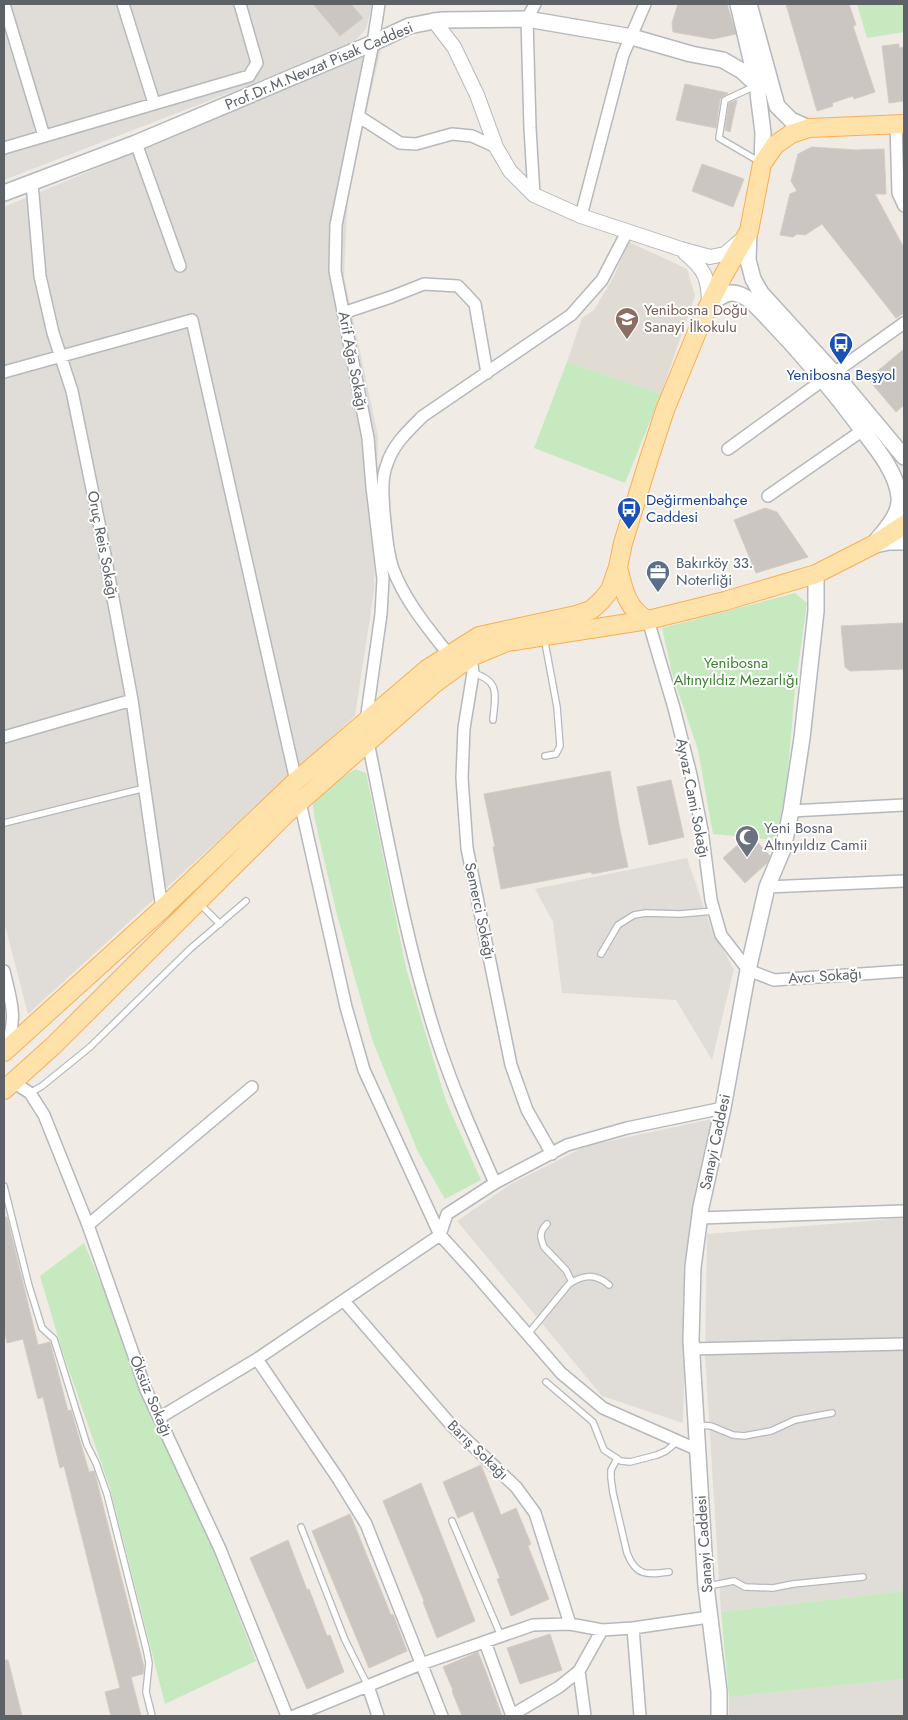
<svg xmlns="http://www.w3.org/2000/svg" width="908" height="1720" font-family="Jost,sans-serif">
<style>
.industrial{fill:#e0ddd9}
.education{fill:#e0dbd3}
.green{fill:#c7e9bf}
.building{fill:#cbc6c1;stroke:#d5ccc2}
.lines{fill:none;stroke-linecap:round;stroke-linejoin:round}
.service-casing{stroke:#b5b9bc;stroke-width:8}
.minor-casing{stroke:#b5b9bc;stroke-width:14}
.tertiary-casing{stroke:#b5b9bc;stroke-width:16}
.secondary-casing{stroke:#b3b9bd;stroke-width:18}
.primary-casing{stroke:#fcad51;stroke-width:20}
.service{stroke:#fff;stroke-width:5.5}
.minor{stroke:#fff;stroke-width:11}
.tertiary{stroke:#fff;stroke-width:14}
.secondary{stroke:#fff;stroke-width:15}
.primary{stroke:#ffe2aa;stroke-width:18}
.labels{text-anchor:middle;stroke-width:4;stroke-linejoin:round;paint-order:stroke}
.street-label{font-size:15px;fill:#5c6266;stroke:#fff}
.education-label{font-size:15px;fill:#785e54;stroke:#fff;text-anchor:start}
.transit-label{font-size:15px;fill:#164399;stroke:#fff}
.service-label{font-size:15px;fill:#4e5e75;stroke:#fff;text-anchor:start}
.park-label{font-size:15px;fill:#3a832e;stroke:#fff}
.worship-label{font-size:15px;fill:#5b616d;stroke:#fff;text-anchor:start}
</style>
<rect width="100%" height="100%" fill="#f0ebe4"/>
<path class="industrial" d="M 4,4 L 372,4 L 366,29 L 350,46 L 4,180 Z
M 381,49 L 348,192 L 344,277 L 378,436 L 374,591 L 355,716 L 28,1014 L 4,922 L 4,207 Z
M 687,858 L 712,931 L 734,969 L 712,1060 L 676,1000 L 562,993 L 553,922 L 535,889 Z
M 712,1119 L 691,1229 L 685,1340 L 683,1423 L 602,1396 L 457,1221 L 511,1184 L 586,1146 Z
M 904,1218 L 904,1591 L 721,1612 L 705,1355 L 707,1234 Z
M 904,1679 L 904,1716 L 729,1716 L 729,1697 Z"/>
<path class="education" d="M 629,242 L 687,269 L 695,296 L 661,394 L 567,362 L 582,318 L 594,310 L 613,278 Z"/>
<path class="green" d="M 857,4 L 904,4 L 904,32 L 867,38 Z
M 567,362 L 661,394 L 625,483 L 534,448 Z
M 795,593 L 807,603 L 795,689 L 786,793 L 775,840 L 713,834 L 698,750 L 672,673 L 662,628 Z
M 355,769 L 366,773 L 406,968 L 446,1101 L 481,1180 L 445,1199 L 418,1152 L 373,1042 L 337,915 L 314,816 L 313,803 L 322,792 Z
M 84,1243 L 207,1534 L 256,1661 L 165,1704 L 110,1488 L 62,1350 L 40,1276 Z
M 904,1591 L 904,1679 L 729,1697 L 721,1612 Z"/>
<path class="building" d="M 313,4 L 351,4 L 363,18 L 340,36 Z
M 678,4 L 727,4 L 736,34 L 713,39 L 673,32 L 672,23 Z
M 786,4 L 849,4 L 856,25 L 853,26 L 875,92 L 854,99 L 853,96 L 832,103 L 833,106 L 817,111 Z
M 899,44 L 899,48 L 904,47 L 904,101 L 889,103 L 882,46 Z
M 685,84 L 728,93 L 720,99 L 716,128 L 676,120 Z
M 737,100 L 730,132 L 725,130 L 729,103 Z
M 812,147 L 856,150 L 884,149 L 886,194 L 875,194 L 904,248 L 904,313 L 896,318 L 822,224 L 805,235 L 797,234 L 793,237 L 780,235 L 790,194 L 797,191 L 791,181 L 798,154 Z
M 702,164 L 744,179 L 733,207 L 692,191 Z
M 904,349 L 904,405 L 896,412 L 868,379 Z
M 765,508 L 777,512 L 808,557 L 756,573 L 734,520 Z
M 904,623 L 904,669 L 850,671 L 845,667 L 841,626 Z
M 610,771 L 619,825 L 628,867 L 592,874 L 591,872 L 501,889 L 493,847 L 495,847 L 484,794 Z
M 671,780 L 684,837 L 649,845 L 637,787 Z
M 750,834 L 770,856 L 767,863 L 745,883 L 723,858 Z
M 4,1217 L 7,1217 L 38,1345 L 50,1342 L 68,1411 L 71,1410 L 89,1472 L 94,1471 L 95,1474 L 144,1667 L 143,1674 L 131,1677 L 141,1716 L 111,1716 L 105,1692 L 120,1688 L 64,1466 L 60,1468 L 43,1397 L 38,1399 L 23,1339 L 7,1343 L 4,1328 Z
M 481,1465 L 501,1515 L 516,1508 L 531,1544 L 528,1546 L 549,1599 L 511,1616 L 497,1579 L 500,1578 L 473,1511 L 458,1518 L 443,1482 Z
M 421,1483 L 475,1621 L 437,1638 L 423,1602 L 424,1601 L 383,1501 Z
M 350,1514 L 391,1615 L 393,1614 L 407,1651 L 369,1668 L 312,1531 Z
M 288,1540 L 307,1590 L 309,1589 L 327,1636 L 330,1635 L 344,1672 L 307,1689 L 250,1558 Z
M 550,1634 L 562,1670 L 520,1684 L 507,1648 Z
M 478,1652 L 486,1672 L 502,1716 L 462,1716 L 452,1691 L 453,1690 L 443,1667 Z
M 4,1660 L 8,1660 L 22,1716 L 4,1716 Z"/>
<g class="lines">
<g class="service-casing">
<path id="service" d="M 755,86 L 725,100 L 719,138 L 760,162
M 544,637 L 557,707 L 560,746 L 556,754 L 545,756
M 473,673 C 501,681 495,696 493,720
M 4,823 L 145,788
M 200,904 L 220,924
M 601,954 L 618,925 L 634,915 L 646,913 L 680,914 L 714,911
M 30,1093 L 42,1086 L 90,1047 L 190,949 L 246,901
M 4,1186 L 29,1286 L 42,1328 L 54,1339 L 87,1445 L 96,1463 L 107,1494 L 146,1648 L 149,1663 L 146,1692 L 152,1716
M 547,1224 C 539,1232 540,1237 544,1247 L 566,1270 L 572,1282
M 528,1334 L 569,1284 C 583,1275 595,1273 609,1285
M 546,1382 L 593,1422 L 604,1450 L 621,1461 L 630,1462 L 657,1455 L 666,1451 L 678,1441
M 698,1425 L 711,1426 L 733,1435 L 744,1436 L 771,1431 L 795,1420 L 832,1413
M 617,1459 L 611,1470 L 611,1478 L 613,1493 L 627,1553 C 636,1576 646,1575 669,1572
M 452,1521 L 501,1636
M 301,1527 L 345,1640 L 368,1686
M 708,1586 L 734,1581 L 745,1587 L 773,1588 L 793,1584 L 863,1577"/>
</g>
<g class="minor-casing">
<path id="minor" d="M 4,4 L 44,136
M 123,4 L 154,103
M 358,116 L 400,143 L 416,144 L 452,134 L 472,136 L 496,147
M 896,124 L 898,193 L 904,206
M 136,143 L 180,266
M 4,148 L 249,76 L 257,63 L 240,4
M 32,183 L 40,276 L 53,333 L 72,391 L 99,523 L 132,700 L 162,909
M 534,195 L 530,128 L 527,19 L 535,4
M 581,216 L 623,55 L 645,4
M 343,313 L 391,297 L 424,284 L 458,286 L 475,304 L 487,373
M 4,372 L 192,320 L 296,781
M 834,373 L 904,323
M 728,449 L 823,380
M 768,496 L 863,430
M 648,620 L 674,708 L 691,775 L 702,830 L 711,900 L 721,935 L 748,970 L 774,980 L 904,971
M 449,655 C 428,628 405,601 393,569 C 387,552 386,531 384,513 C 383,496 381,479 387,464 C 393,444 410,429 423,416 L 571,315 L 602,280 L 627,232
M 471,657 L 473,673 L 464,728 L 462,778 L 467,848 L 511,1065 L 527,1110 L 552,1154
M 366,721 L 381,614 L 383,579 L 372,487 L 368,438 L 335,271 L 336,225 L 373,43 L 379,4
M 4,737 L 132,700
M 368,742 C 388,839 405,938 435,1033 C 451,1084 473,1134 495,1183
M 300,802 L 346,1007 L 364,1070 L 440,1235 L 471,1269 L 561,1373 L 603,1408 L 698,1450
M 791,811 L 904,805
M 767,887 L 904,881
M 4,971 C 11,1001 18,1018 6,1047
M 13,1082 L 30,1093 L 44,1115 L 88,1225 L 146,1390 L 220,1549 L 287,1716
M 700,1218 L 904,1211
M 88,1225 L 252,1087
M 344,1301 L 452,1426 L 516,1487 L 535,1513 L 570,1624
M 691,1349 L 904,1344
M 257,1359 L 339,1480 L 366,1524 L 442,1716
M 159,1418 L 257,1359 L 440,1235 L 447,1214 L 495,1183 L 567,1145 L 627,1128 L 723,1108
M 633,1628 L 640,1716
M 485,1642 L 512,1716
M 579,1671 L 585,1716
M 368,1686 L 378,1716
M 512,1715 L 559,1687 L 579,1671 L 602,1630
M 294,1716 L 421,1664 L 533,1625 L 570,1624 L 602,1630 L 633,1628 L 709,1617"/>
</g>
<g class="tertiary-casing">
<path id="tertiary" d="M 434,21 L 454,47 L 477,95 L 496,147 L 510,171 L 534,195 L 581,216 L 681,249 L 710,257 L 725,254 L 740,241
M 685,253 C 705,270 709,278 709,305"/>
</g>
<g class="secondary-casing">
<path id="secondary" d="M 738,4 L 757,85 L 763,133 L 762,164
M 749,4 L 777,106 L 791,120 L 809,128
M 4,193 L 136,143 L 373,43 L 409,26 L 434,21 L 443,20 L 527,19 L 632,37 L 691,54 L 723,60 L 742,71 L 757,85
M 749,231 L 748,260 L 753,279 L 761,293 L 834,373 L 904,457
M 709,305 C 725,292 733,288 751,301 C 791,341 829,385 863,431 C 877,449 897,473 899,497 C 901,513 886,529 877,540
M 875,545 L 889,542 L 904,542
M 719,1716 L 719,1691 L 706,1586 L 691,1340 L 693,1267 L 701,1207 L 723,1108 L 748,970 L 767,887 L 783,849 L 791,811 L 802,738 L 816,611 L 816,574"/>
</g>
<g class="primary-casing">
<path id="primary" d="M 618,567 C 623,588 627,610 648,620
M 4,1052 L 162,909 L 296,781 L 427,669 L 479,636 L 576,615 L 591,610 L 601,601 L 610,590 L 618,567 L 623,543 L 648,462 L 665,410 L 704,315 L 723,276 L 749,231 L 762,164 L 775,145 L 791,134 L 809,128 L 904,124
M 4,1090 L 53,1046 L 285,815 L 434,684 L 471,657 L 507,642 L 648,620 L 725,601 L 816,574 L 873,545 L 904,525"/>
</g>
<use href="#service" class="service"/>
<use href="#minor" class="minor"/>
<use href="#tertiary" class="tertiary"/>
<use href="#secondary" class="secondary"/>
<use href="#primary" class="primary"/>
</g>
<defs>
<g id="school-pin" transform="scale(1.25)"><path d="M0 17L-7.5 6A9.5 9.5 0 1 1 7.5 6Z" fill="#8d6e63" stroke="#fff"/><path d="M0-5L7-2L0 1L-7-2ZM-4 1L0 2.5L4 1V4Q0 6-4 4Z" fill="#fff"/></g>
<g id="bus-pin" transform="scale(1.25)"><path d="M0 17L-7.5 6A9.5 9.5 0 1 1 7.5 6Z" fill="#1a4fb4" stroke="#fff"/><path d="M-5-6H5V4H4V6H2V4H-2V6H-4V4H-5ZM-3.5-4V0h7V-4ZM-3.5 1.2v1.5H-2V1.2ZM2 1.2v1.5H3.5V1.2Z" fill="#fff"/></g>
<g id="office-pin" transform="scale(1.25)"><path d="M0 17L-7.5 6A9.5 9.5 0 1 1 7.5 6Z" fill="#5c6f8a" stroke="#fff"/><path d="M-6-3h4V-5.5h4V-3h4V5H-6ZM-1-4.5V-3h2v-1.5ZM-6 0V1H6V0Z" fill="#fff"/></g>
<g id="mosque-pin" transform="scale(1.25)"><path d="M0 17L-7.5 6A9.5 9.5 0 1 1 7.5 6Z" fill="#6b7280" stroke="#fff"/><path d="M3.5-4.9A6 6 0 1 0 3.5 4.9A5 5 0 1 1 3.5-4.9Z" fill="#fff"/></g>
</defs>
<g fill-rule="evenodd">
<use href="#school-pin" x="627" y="319"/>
<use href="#bus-pin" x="841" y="344"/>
<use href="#bus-pin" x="629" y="509"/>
<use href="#office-pin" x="658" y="572"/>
<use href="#mosque-pin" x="747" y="837"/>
</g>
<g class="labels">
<g class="street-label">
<text transform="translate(319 66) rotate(-23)" y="5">Prof.Dr.M.Nevzat Pisak Caddesi</text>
<text transform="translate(353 361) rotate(79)" y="5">Arif Ağa Sokağı</text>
<text transform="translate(103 545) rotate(79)" y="5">Oruç Reis Sokağı</text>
<text transform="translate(693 798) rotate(79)" y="5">Ayvaz Cami Sokağı</text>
<text transform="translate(480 911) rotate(78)" y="5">Semerci Sokağı</text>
<text transform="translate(825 976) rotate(-4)" y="5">Avcı Sokağı</text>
<text transform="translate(715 1142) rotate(-78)" y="5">Sanayi Caddesi</text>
<text transform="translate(151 1396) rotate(67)" y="5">Öksüz Sokağı</text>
<text transform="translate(478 1450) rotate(44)" y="5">Barış Sokağı</text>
<text transform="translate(704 1544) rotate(-94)" y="5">Sanayi Caddesi</text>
</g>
<g class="education-label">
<text x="644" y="315">Yenibosna Doğu<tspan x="644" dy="17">Sanayi İlkokulu</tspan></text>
</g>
<g class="transit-label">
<text x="841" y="380">Yenibosna Beşyol</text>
<text x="646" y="505" text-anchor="start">Değirmenbahçe<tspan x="646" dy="17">Caddesi</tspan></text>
</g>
<g class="service-label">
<text x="676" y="568">Bakırköy 33.<tspan x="676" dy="17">Noterliği</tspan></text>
</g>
<g class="park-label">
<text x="736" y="668">Yenibosna<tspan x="736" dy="17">Altınyıldız Mezarlığı</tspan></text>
</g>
<g class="worship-label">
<text x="764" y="833">Yeni Bosna<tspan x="764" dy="17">Altınyıldız Camii</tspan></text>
</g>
</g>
<rect width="908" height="1720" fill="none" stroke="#5c6266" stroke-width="10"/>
</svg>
